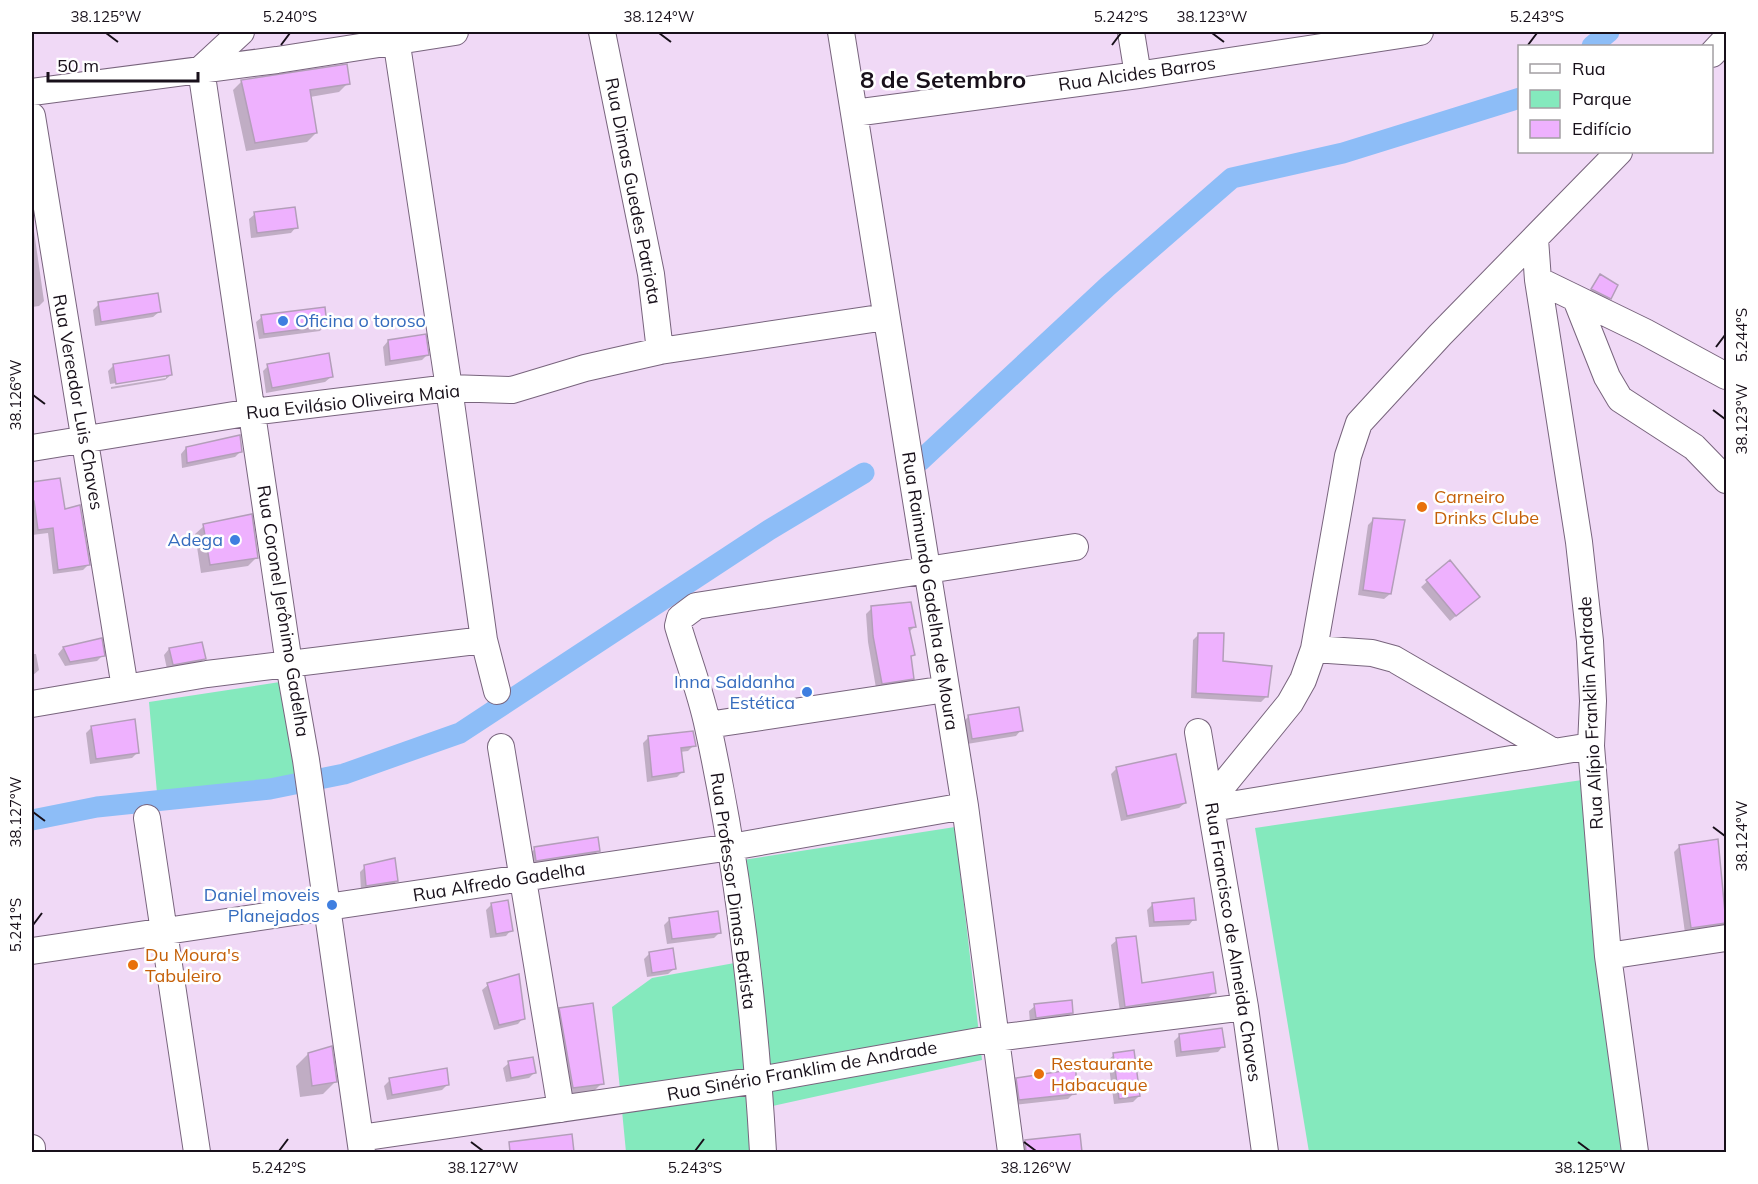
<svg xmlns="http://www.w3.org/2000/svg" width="1758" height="1184" font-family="Mulish,sans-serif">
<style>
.green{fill:#84e9bd}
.shadow{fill:#0003}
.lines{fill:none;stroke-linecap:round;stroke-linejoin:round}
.canal{stroke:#8dbdf7;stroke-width:21}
.building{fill:#eeb1fe;stroke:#b39eb9;stroke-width:1.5}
.minor-casing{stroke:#78647d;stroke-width:28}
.minor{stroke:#fff;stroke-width:26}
.ticks{fill:none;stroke:#18101a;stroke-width:2}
.shop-dot{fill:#3f7fe0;stroke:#fff;stroke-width:2}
.food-dot{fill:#e8710a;stroke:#fff;stroke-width:2}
.labels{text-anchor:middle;stroke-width:5;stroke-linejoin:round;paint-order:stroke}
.street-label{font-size:18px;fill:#18101a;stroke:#fff}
.shop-label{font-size:18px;fill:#366cbe;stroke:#fff;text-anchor:end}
.food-label{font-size:18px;fill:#c56008;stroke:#fff;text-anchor:start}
.district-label{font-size:24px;font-weight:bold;fill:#18101a;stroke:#fff}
.neatline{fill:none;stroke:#18101a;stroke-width:2}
.ticks-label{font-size:15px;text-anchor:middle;fill:#18101a}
</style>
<rect width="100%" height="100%" fill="#f0d9f6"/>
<path class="green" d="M 280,682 L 300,777 L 157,793 L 149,702 Z
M 1582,780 L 1626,1152 L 1309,1152 L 1255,828 Z
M 955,827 L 982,1060 L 768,1107 L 773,1152 L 626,1152 L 612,1007 L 652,978 L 740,962 L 730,862 Z"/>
<path class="shadow" d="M 242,81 L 348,83 L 339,92 L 310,97 L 316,133 L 307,142 L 246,151 L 233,90 Z
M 255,214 L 296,227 L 291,233 L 251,238 L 249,219 Z
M 32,217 L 44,301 L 39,306 L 32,307 Z
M 1600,276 L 1609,298 L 1604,303 L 1587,295 Z
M 99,304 L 159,312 L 153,317 L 95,326 L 93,310 Z
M 262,317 L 325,325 L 320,331 L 259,339 L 256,322 Z
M 388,341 L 427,355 L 422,360 L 385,366 L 383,347 Z
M 114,365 L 171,375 L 165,380 L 111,389 L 111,387 L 166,378 L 166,375 L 110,384 L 108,371 Z
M 268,366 L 331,377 L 325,382 L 266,393 L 263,371 Z
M 186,448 L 241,451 L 235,457 L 182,468 L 181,454 Z
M 59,479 L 63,510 L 88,565 L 83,570 L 53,574 L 48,533 L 32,535 L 32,483 Z
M 1374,519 L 1390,594 L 1384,599 L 1358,595 L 1368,525 Z
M 204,526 L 257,557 L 248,566 L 201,573 L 195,534 Z
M 1449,562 L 1472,602 L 1450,621 L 1421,587 Z
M 872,608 L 914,627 L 908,633 L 913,655 L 910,658 L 913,678 L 907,684 L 876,688 L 868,642 L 866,614 Z
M 1198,635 L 1221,663 L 1267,696 L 1261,702 L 1191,698 L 1193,640 Z
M 100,640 L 103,655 L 97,661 L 65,666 L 58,654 L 63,648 Z
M 201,643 L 205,658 L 199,664 L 167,669 L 164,655 L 169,649 Z
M 32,654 L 36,654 L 39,670 L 32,676 Z
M 969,716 L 1021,730 L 1016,736 L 967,744 L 963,722 Z
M 92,727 L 138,752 L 132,758 L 90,764 L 86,733 Z
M 648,738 L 694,745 L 688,751 L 680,752 L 682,772 L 677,777 L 647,782 L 643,743 Z
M 1117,768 L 1185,803 L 1179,808 L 1121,821 L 1111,774 Z
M 1717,841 L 1726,924 L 1722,928 L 1685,933 L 1674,852 L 1680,846 Z
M 535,849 L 598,851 L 593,856 L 531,866 L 529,854 Z
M 365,867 L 397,881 L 391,886 L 361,891 L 360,872 Z
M 1153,904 L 1194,919 L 1189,925 L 1149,927 L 1147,910 Z
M 491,905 L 511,930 L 506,936 L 490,938 L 486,910 Z
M 670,919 L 720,932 L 714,938 L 667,944 L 664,925 Z
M 1117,940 L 1141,985 L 1214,992 L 1208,998 L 1120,1012 L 1111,945 Z
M 650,953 L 674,969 L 668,974 L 647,977 L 644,959 Z
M 488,985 L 523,1018 L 518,1024 L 494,1030 L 482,990 Z
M 1035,1006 L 1072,1013 L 1066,1018 L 1030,1023 L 1029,1011 Z
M 560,1009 L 602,1083 L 593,1092 L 564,1096 L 551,1018 Z
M 1180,1035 L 1223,1046 L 1218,1052 L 1176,1057 L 1174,1041 Z
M 308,1054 L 335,1082 L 323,1094 L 300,1097 L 296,1066 Z
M 1114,1055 L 1139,1096 L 1133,1102 L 1114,1104 L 1108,1060 Z
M 509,1063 L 534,1073 L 529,1078 L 506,1082 L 503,1068 Z
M 1017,1079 L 1074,1093 L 1068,1099 L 1014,1105 L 1011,1085 Z
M 390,1080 L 448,1084 L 442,1090 L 387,1100 L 384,1086 Z
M 1078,1135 L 1080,1152 L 1019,1152 L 1019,1147 L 1025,1141 Z
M 571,1136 L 572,1152 L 522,1152 L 521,1147 Z"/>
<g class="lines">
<path class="canal" d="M 1592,46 L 1609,32
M 920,461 L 1108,286 L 1232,178 L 1343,153 L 1520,98
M 32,820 L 97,807 L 270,789 L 344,774 L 460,733 L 769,530 L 864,473"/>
</g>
<path class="building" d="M 347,64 L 350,84 L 310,90 L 317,133 L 255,143 L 241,80 Z
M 295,207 L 298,228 L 257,233 L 254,212 Z
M 1600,274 L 1618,285 L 1611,299 L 1591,289 Z
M 158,293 L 161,312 L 101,322 L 98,302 Z
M 325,307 L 327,326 L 264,334 L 261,315 Z
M 426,334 L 429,355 L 390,361 L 388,340 Z
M 329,353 L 333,377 L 272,388 L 267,364 Z
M 169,355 L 172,375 L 116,384 L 113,364 Z
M 240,435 L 242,452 L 187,463 L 186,447 Z
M 60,478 L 65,509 L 80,505 L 90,565 L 58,570 L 53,528 L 38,530 L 34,501 L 32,501 L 32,482 Z
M 252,514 L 258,558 L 210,565 L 203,524 Z
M 1373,518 L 1405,520 L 1391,594 L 1363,590 Z
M 1450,560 L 1480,597 L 1456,616 L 1426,580 Z
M 911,602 L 916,627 L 909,628 L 915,655 L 911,656 L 914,679 L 882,684 L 873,636 L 871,606 Z
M 1198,633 L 1224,633 L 1223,661 L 1272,666 L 1268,697 L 1196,693 Z
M 102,638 L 105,656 L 70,662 L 63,647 Z
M 202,642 L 206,659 L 173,665 L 169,648 Z
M 1019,707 L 1023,731 L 972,739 L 968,715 Z
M 135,719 L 139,753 L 96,759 L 91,726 Z
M 693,731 L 696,746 L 681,748 L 684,772 L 652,777 L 648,736 Z
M 1176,754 L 1186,803 L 1127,816 L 1116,767 Z
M 598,837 L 600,851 L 536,861 L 534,847 Z
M 1718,839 L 1726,923 L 1691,928 L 1679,845 Z
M 395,858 L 398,881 L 366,886 L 364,865 Z
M 1194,898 L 1196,920 L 1154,922 L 1152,903 Z
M 508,900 L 513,931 L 496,934 L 491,903 Z
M 718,911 L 721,933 L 672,939 L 669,918 Z
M 1136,936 L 1142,983 L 1213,972 L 1216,993 L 1125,1007 L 1116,938 Z
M 673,948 L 676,969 L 652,973 L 649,952 Z
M 519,974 L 525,1019 L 499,1025 L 487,983 Z
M 1072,1000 L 1073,1013 L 1036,1018 L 1034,1004 Z
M 593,1003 L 604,1084 L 573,1088 L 559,1008 Z
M 1222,1028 L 1225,1047 L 1181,1052 L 1179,1034 Z
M 332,1046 L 337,1082 L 312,1086 L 308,1053 Z
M 1134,1050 L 1140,1096 L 1119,1099 L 1113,1053 Z
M 533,1057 L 536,1073 L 511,1078 L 508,1061 Z
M 447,1068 L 449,1085 L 392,1095 L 389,1078 Z
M 1076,1069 L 1076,1094 L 1019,1100 L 1016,1078 Z
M 572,1134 L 574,1152 L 510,1152 L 509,1142 Z
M 1080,1134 L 1082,1152 L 1026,1152 L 1025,1140 Z"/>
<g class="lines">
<g class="minor-casing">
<path id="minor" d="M 241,32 L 201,69 L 289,664 L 306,760 L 362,1152
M 395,32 L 449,388 L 484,640 L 497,691
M 602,32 L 651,274 L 660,351
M 841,32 L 965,806 L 1011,1152
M 1131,32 L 1138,75
M 1712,54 L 1726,39
M 32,92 L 277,60 L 455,32
M 854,113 L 1138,75 L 1420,32
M 32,116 L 125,688
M 1535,239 L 1538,280 L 1579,542 L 1590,641 L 1593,701 L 1591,746 L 1608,956 L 1635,1152
M 1538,280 L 1645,332 L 1726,376
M 1576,299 L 1607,377 L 1620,399 L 1694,447 L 1726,480
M 32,448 L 252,412 L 449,388 L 512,390 L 585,368 L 660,351 L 886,317
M 1314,649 L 1372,653 L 1394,659 L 1554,752
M 32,704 L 207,674 L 484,640
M 708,725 L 946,689
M 1198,732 L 1245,1007 L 1265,1152
M 501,747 L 561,1109
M 1211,800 L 1290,703 L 1303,680 L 1314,649 L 1348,456 L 1359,423 L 1440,335 L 1619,152
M 1212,808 L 1591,746
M 147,818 L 197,1152
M 32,951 L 731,847 L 965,806
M 1608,956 L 1726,938
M 360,1138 L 759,1080 L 996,1038 L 1245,1007
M 32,1148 L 32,1152
M 763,1152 C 755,1011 738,866 708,727 C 701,693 688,660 678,626 L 680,618 L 696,606 L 1075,547"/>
</g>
<use href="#minor" class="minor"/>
</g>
<path class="ticks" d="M 106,33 L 118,42M 659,33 L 671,42M 1212,33 L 1224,42M 281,45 L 290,33M 1112,45 L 1121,33M 1528,45 L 1537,33M 1716,347 L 1725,335M 33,395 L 45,404M 1713,410 L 1725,419M 33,812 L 45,821M 1713,827 L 1725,836M 33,925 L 42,913M 471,1142 L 483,1151M 1024,1142 L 1036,1151M 1578,1142 L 1590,1151M 279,1151 L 288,1139M 695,1151 L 704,1139"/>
<g class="shop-dot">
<circle cx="283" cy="321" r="6"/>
<circle cx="235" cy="540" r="6"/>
<circle cx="807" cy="692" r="6"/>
<circle cx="332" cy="905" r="6"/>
</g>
<g class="food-dot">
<circle cx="1422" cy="507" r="6"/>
<circle cx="133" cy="965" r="6"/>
<circle cx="1039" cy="1074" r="6"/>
</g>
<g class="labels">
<g class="street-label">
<text transform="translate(1137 74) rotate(-8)" y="6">Rua Alcides Barros</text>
<text transform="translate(633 191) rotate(79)" y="6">Rua Dimas Guedes Patriota</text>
<text transform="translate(78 402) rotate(80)" y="6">Rua Vereador Luis Chaves</text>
<text transform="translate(353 402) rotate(-6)" y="6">Rua Evilásio Oliveira Maia</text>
<text transform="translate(930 591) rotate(81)" y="6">Rua Raimundo Gadelha de Moura</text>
<text transform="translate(283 611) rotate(81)" y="6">Rua Coronel Jerônimo Gadelha</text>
<text transform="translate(1591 713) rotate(-93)" y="6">Rua Alípio Franklin Andrade</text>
<text transform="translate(499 882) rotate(-9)" y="6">Rua Alfredo Gadelha</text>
<text transform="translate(733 891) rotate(82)" y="6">Rua Professor Dimas Batista</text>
<text transform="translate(1233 942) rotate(81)" y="6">Rua Francisco de Almeida Chaves</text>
<text transform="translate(802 1071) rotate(-10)" y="6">Rua Sinério Franklim de Andrade</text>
</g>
<g class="shop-label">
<text x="295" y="327" text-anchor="start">Oficina o toroso</text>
<text x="223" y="546">Adega</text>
<text x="795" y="688">Inna Saldanha<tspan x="795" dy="21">Estética</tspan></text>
<text x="320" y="901">Daniel moveis<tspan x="320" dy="21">Planejados</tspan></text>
</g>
<g class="food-label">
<text x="1434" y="503">Carneiro<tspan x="1434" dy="21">Drinks Clube</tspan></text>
<text x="145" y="961">Du Moura's<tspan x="145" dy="21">Tabuleiro</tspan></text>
<text x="1051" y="1070">Restaurante<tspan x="1051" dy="21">Habacuque</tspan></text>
</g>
<g class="district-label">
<text x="943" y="88">8 de Setembro</text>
</g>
</g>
<rect width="1758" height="1184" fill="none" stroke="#ffffff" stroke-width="66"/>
<rect x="1518" y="45" width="195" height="108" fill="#ffffff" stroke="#a39fa3" stroke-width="1.5"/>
<rect x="1530" y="64" width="30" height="9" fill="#ffffff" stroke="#a39fa3" stroke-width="1.5"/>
<text x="1572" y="75" font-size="18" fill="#18101a">Rua</text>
<rect x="1530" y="90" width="30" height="18" fill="#84e9bd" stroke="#a39fa3" stroke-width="1.5"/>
<text x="1572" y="105" font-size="18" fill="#18101a">Parque</text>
<rect x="1530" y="120" width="30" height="18" fill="#eeb1fe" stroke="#a39fa3" stroke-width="1.5"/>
<text x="1572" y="135" font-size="18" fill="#18101a">Edifício</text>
<path d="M48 72v9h150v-9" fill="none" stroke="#18101a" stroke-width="3"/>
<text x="57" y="72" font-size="18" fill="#18101a" stroke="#ffffff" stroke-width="4.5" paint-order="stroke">50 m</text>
<rect x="33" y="33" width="1692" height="1118" class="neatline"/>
<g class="ticks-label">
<text x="106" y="22">38.125°W</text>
<text x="290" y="22">5.240°S</text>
<text x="659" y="22">38.124°W</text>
<text x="1121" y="22">5.242°S</text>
<text x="1212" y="22">38.123°W</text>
<text x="1537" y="22">5.243°S</text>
<text transform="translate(1742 335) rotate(-90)" y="5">5.244°S</text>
<text transform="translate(16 395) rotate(-90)" y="5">38.126°W</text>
<text transform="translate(1742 419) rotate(-90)" y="5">38.123°W</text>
<text transform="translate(16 812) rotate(-90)" y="5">38.127°W</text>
<text transform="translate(1742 836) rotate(-90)" y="5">38.124°W</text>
<text transform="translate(16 925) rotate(-90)" y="5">5.241°S</text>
<text x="279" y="1173">5.242°S</text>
<text x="483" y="1173">38.127°W</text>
<text x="695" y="1173">5.243°S</text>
<text x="1036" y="1173">38.126°W</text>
<text x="1590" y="1173">38.125°W</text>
</g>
</svg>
